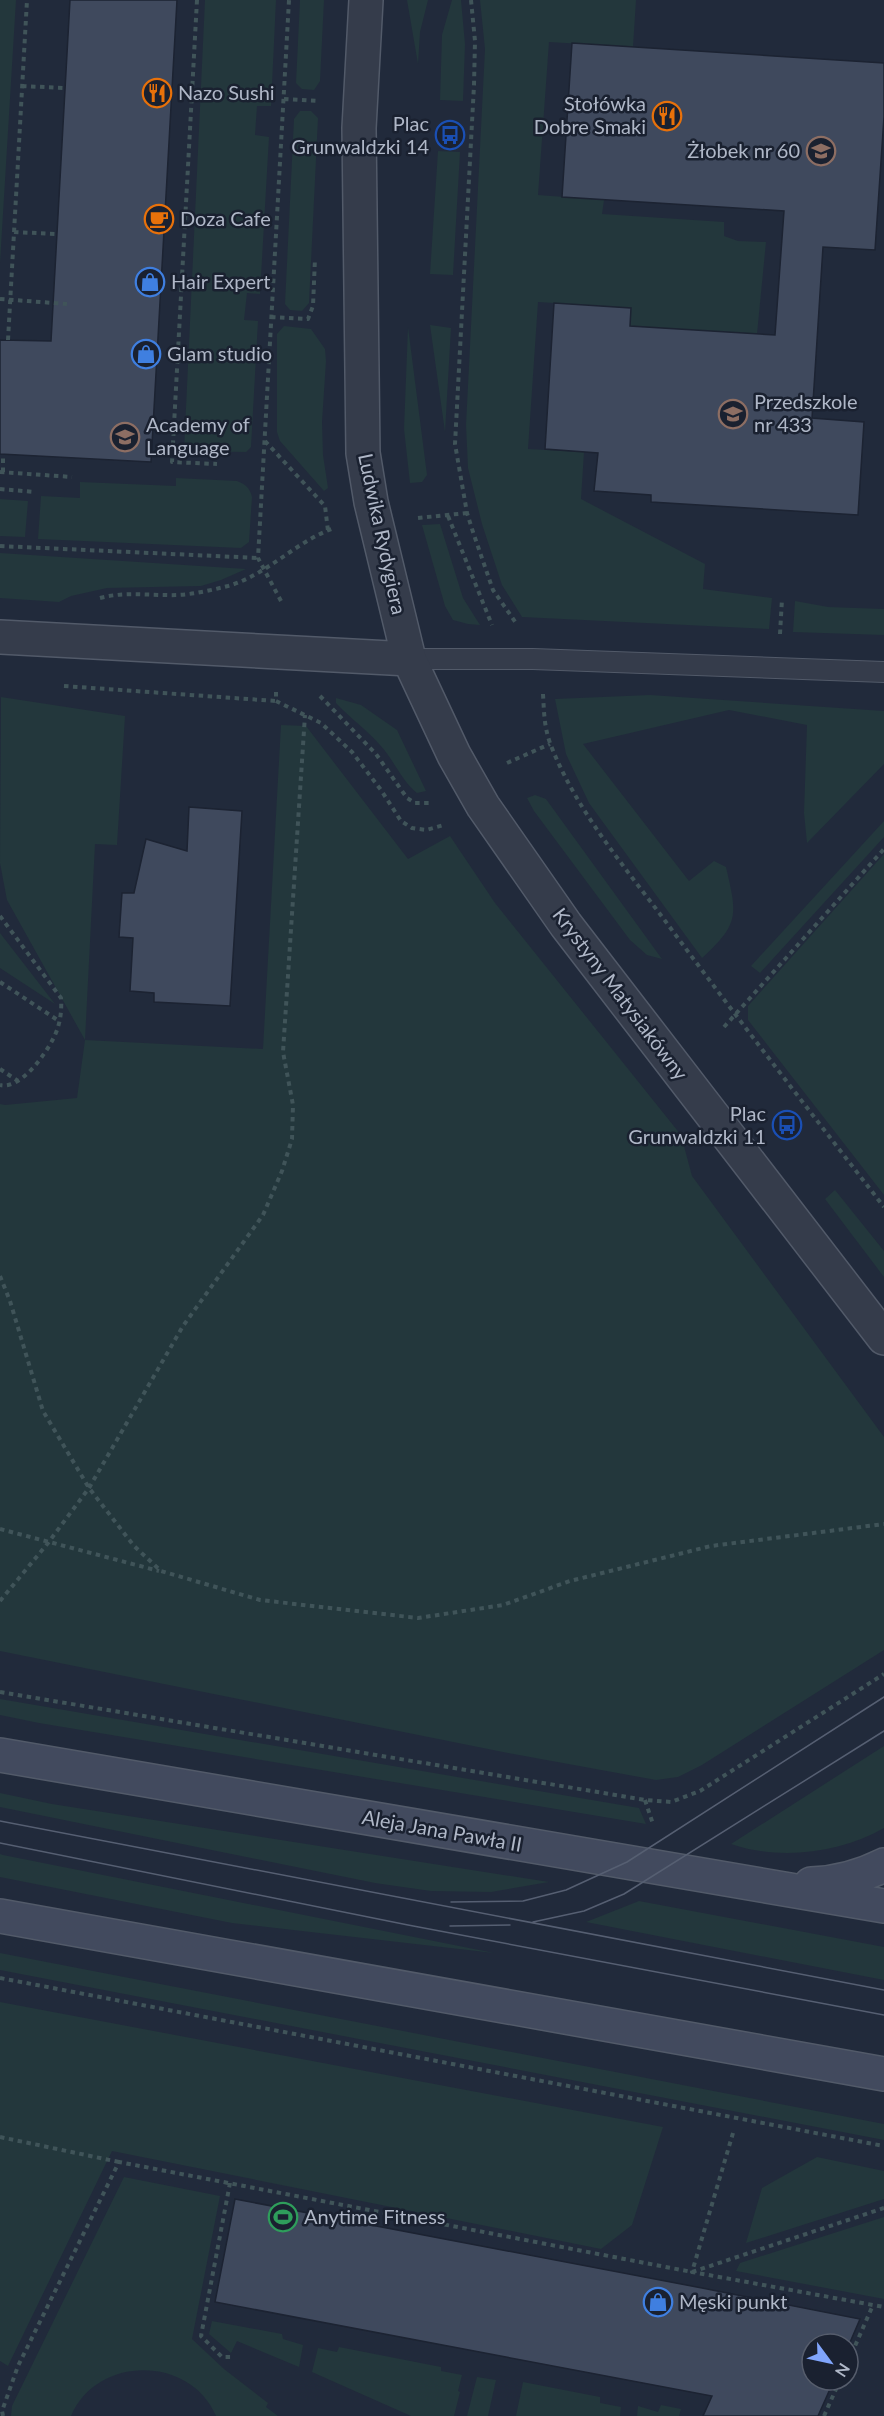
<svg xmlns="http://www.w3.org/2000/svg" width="884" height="2416" font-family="Lato,sans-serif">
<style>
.green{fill:#23373c}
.building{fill:#3f495d;stroke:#1c2332;stroke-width:1.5}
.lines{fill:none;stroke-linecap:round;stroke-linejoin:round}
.service-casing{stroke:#525a69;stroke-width:22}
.tertiary-casing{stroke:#525a69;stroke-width:36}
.secondary-casing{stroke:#525a69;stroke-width:36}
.path{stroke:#405459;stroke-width:4;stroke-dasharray:4.5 4.5;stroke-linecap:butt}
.service{stroke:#353c4b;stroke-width:20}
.tertiary{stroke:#353c4b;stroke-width:33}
.secondary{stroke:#424a5e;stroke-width:33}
.tram{stroke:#565f72;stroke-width:1.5}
.labels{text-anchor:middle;stroke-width:5;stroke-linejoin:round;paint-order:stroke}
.poi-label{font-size:20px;fill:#afb7c7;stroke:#1a2130;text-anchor:start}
.street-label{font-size:20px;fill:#afb7c7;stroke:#1a2130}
</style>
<rect width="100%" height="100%" fill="#212a3b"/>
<path class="green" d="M 0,0 L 16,0 L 0,263 Z
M 205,0 L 276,0 L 271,106 L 257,106 L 255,135 L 269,137 L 260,294 L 247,293 L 244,320 L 258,321 L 251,447 L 246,452 L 184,451 Z
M 300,0 L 324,0 L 320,81 L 314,90 L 302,89 L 296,83 Z
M 407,0 L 428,0 L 420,32 L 418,64 Z
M 452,0 L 461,0 L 465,44 L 463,101 L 440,100 L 442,35 Z
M 480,0 L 636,0 L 633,47 L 549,42 L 538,195 L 604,200 L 602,214 L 724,222 L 724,236 L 738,241 L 766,242 L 757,334 L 630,326 L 554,303 L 538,302 L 528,449 L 584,452 L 581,499 L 705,564 L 703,589 L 772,598 L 769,629 L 522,617 L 502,585 L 482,524 L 468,468 L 466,425 L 485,49 Z
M 300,111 L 311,111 L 318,118 L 309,303 L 302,311 L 290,310 L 285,304 L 294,119 Z
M 438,151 L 460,152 L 453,275 L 430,274 Z
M 430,325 L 451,328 L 445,432 Z
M 284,326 L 311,329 L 325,349 L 326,361 L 322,422 L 323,455 L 328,488 L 324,491 L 280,441 L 277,432 L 277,334 Z
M 408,327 L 427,475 L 422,482 L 410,483 L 404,429 Z
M 176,478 L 237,481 C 245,484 250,488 252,497 L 249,542 L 241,548 L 38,539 L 41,496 L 80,498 L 80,482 L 176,486 Z
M 0,499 L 28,501 L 25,537 L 0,536 Z
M 440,524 L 463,598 L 480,625 L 468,624 L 453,620 L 445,606 L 422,525 Z
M 0,553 L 246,569 L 221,580 L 201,586 L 107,588 L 71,596 L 59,602 L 0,598 Z
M 795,601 L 828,607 L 884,609 L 884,635 L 793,632 Z
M 650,695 L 884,711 L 884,764 L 807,843 L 804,813 L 807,725 L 729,710 L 583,744 L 689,881 L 714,861 L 726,867 C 737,915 740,923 702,958 L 589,803 L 566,754 L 555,699 Z
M 1,697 L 125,716 L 117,845 L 95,844 L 85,1040 L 263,1049 L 281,725 L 306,726 L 408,859 L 450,836 L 495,903 L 681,1135 L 692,1176 L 884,1437 L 884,1650 L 702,1765 L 678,1777 L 656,1780 L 508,1753 L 0,1651 L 0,1104 L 5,1105 L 77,1098 L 85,1040 L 7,900 L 0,863 Z
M 336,698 L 361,705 L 397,730 L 426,791 L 417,793 C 401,780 394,760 380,745 C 367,730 350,718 336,703 Z
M 535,795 L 546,799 L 662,959 L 647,955 L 630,940 L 534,811 L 527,798 Z
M 884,821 L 884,837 L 760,973 L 751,966 Z
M 884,854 L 884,1195 L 748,1020 L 748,1006 Z
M 0,933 L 55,1004 L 0,968 Z
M 835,1190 L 884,1251 L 884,1277 L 825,1199 Z
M 0,1699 L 639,1808 L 646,1824 L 39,1723 L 0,1715 Z
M 884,1746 L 884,1828 C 840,1853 780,1861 731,1844 Z
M 0,1793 L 52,1804 L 549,1882 L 491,1892 L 431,1891 L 375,1883 L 0,1807 Z
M 0,1854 L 3,1855 L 494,1953 L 232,1923 L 0,1877 Z
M 639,1901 L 884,1947 L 884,1980 L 586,1922 Z
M 0,1953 L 884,2124 L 884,2140 L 0,1970 Z
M 0,2002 L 663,2127 L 632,2225 L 601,2249 L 112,2151 L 8,2366 L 0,2361 Z
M 817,2157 L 884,2171 L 884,2199 L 746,2243 L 762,2188 Z
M 124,2177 L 220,2196 L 192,2339 L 224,2369 L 268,2403 L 266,2407 L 278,2416 L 216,2416 C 190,2355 97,2355 71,2416 L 11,2416 L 12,2406 Z
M 884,2217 L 884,2299 L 736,2271 L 740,2263 Z
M 212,2321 L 282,2334 L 283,2339 L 303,2345 L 299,2367 L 237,2341 L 231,2353 L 209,2334 Z
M 339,2347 L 441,2367 L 441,2371 L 462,2375 L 458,2391 L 460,2392 L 454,2416 L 411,2416 L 312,2372 L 318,2348 L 337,2352 Z
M 477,2377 L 496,2380 L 488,2416 L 467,2416 Z
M 523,2382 L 600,2397 L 600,2403 L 621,2407 L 620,2416 L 516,2416 Z
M 661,2405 L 681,2409 L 679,2416 L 637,2416 L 638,2406 L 658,2412 Z"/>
<path class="building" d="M 70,0 L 177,0 L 151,462 L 0,454 L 0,340 L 51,341 Z
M 572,43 L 884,63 L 884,117 L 875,250 L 823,247 L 812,418 L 864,422 L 858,515 L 651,502 L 651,495 L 594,491 L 598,453 L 545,449 L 554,303 L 631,308 L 630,326 L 775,335 L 784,211 L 562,197 Z
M 189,807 L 242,811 L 230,1006 L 154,1002 L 154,993 L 130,991 L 133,938 L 119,937 L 122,893 L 134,893 L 146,839 L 187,851 Z
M 235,2199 L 702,2288 L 860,2319 L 848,2347 L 848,2344 L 812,2344 L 812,2380 L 834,2380 L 818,2416 L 703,2416 L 712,2396 L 215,2302 Z"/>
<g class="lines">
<g class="service-casing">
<path id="service" d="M 409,659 L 533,659 L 884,672"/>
</g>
<g class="tertiary-casing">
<path id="tertiary" d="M 366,0 L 359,128 L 363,453 L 371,502 L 409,659 L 454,755 L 483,806 L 566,925 L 884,1338
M 0,637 L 409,659"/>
</g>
<g class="secondary-casing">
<path id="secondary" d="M 0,1755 L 884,1906
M 811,1884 C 838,1883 860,1877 884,1865
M 0,1916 L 884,2074"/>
</g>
<path class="path" d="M 197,0 L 172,462 L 217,464
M 471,0 L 475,41 L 474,85 L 455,444 L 467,513 L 473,532 L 493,590 L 516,623
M 22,86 L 65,88
M 284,99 L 318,101
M 14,232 L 57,234
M 0,299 L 67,304
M 271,317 L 308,319 L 313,306 L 315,258
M 8,340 L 27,0
M 265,441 L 325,506 L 328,531
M 0,472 L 72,477
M 3,472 L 3,454
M 0,489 L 35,492
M 448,516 L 492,625
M 418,518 L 467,513
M 0,546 L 258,558
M 100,598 C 126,591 152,596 178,595 C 195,594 212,590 228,586 C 267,575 295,542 334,528
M 281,601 L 258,558 L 289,0
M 780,634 L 782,599
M 64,686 L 276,701
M 276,692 L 276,701 L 321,723 L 352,752 L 381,790 L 401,821 L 412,828 L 426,830 L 444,825
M 543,694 C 544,711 544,726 550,743 C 575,809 624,866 666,922 C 737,1018 811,1113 884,1207
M 320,696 L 376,754 L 407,798 L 415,803 L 431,803
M 507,763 L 550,744
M 0,916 L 61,998 C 62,1012 60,1026 53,1039 C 45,1055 20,1090 0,1085
M 0,982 L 59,1021
M 724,1027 L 884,849
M 0,1069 L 18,1081
M 0,1276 L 10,1301 L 43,1411 L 89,1488 L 134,1546 L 161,1571 L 260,1600 L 418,1618 L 503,1605 L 570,1581 L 711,1546 L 884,1524
M 0,1529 L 159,1571
M 0,1601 L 48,1543 L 89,1488 L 183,1326 L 263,1215 L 282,1171 L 292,1139 L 293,1105 L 283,1052 L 305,715
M 0,1692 L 645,1800 L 671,1802 L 700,1791 L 884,1674
M 645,1800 L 653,1824
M 0,1978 L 884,2146
M 733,2133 L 692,2272 L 884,2307
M 0,2137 L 119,2162
M 230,2183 L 201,2336 L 222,2357 L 233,2357
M 848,2362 L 873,2305
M 3,2416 L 2,2411 L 18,2366 L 119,2162 L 692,2272 L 884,2208
M 824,2416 L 840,2380"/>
<use href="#service" class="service"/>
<use href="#tertiary" class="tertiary"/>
<use href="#secondary" class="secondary"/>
<path class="tram" d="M 0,1821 L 884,1990
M 0,1843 L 408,1925 L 884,2015
M 451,1902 L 523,1901 L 566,1890 L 627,1862 L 884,1697
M 533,1922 L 584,1911 L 624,1894 L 884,1731
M 450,1926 L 510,1925"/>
</g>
<defs>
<g id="restaurant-ring" transform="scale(1.5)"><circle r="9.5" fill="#1a2130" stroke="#e8710a" stroke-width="1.5"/><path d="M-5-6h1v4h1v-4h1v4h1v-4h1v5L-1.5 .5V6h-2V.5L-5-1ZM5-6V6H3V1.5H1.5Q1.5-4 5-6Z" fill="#e8710a"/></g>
<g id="bus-ring" transform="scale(1.5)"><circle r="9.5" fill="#1a2130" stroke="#1a4fb4" stroke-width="1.5"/><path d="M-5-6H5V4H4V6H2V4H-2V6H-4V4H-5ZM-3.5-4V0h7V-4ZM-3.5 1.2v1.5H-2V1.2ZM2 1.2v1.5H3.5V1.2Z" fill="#1a4fb4"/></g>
<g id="school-ring" transform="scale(1.5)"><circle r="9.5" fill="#1a2130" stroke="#8d6e63" stroke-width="1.5"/><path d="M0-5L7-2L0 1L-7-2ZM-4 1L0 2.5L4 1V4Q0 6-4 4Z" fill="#8d6e63"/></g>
<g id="cafe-ring" transform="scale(1.5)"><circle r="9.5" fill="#1a2130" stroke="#e8710a" stroke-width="1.5"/><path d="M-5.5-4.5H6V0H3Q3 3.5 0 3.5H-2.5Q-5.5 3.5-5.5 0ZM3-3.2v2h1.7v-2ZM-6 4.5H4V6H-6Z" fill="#e8710a"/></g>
<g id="shop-ring" transform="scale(1.5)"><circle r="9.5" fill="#1a2130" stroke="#3f7fe0" stroke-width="1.5"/><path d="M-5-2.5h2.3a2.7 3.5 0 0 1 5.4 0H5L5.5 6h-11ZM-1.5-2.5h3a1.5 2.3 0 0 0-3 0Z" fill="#3f7fe0"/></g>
<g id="stadium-ring" transform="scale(1.5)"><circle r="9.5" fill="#1a2130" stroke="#2e9e5b" stroke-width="1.5"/><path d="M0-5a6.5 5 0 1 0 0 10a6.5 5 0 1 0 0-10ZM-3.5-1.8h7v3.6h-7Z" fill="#2e9e5b"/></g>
</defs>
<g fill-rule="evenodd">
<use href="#restaurant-ring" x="157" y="93"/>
<use href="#restaurant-ring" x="667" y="116"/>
<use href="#bus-ring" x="450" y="135"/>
<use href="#school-ring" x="821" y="151"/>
<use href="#cafe-ring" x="159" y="219"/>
<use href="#shop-ring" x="150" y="282"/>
<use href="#shop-ring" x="146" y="354"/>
<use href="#school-ring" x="733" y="414"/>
<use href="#school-ring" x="125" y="437"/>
<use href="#bus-ring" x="787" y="1125"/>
<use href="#stadium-ring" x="283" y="2217"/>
<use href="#shop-ring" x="658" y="2302"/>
</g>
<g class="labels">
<g class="poi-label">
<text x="178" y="100">Nazo Sushi</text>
<text x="646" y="111" text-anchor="end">Stołówka<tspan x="646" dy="23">Dobre Smaki</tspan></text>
<text x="429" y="131" text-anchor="end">Plac<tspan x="429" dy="23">Grunwaldzki 14</tspan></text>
<text x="800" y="158" text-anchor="end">Żłobek nr 60</text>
<text x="180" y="226">Doza Cafe</text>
<text x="171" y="289">Hair Expert</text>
<text x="167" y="361">Glam studio</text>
<text x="754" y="409">Przedszkole<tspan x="754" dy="23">nr 433</tspan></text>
<text x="146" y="432">Academy of<tspan x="146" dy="23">Language</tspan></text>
<text x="766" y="1121" text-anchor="end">Plac<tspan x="766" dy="23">Grunwaldzki 11</tspan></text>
<text x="304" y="2224">Anytime Fitness</text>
<text x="679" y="2309">Męski punkt</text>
</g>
<g class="street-label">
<text transform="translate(382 534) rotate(78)" y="7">Ludwika Rydygiera</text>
<text transform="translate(620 994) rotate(53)" y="7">Krystyny Matysiakówny</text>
<text transform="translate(442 1831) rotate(10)" y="7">Aleja Jana Pawła II</text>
</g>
</g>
<g transform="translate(830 2362) rotate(123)"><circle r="28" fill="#1a2130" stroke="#565d6c" stroke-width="1.5"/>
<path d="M0-4.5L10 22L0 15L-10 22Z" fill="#80a5fc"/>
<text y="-9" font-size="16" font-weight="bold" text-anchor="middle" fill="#afb7c7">N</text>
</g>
</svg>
